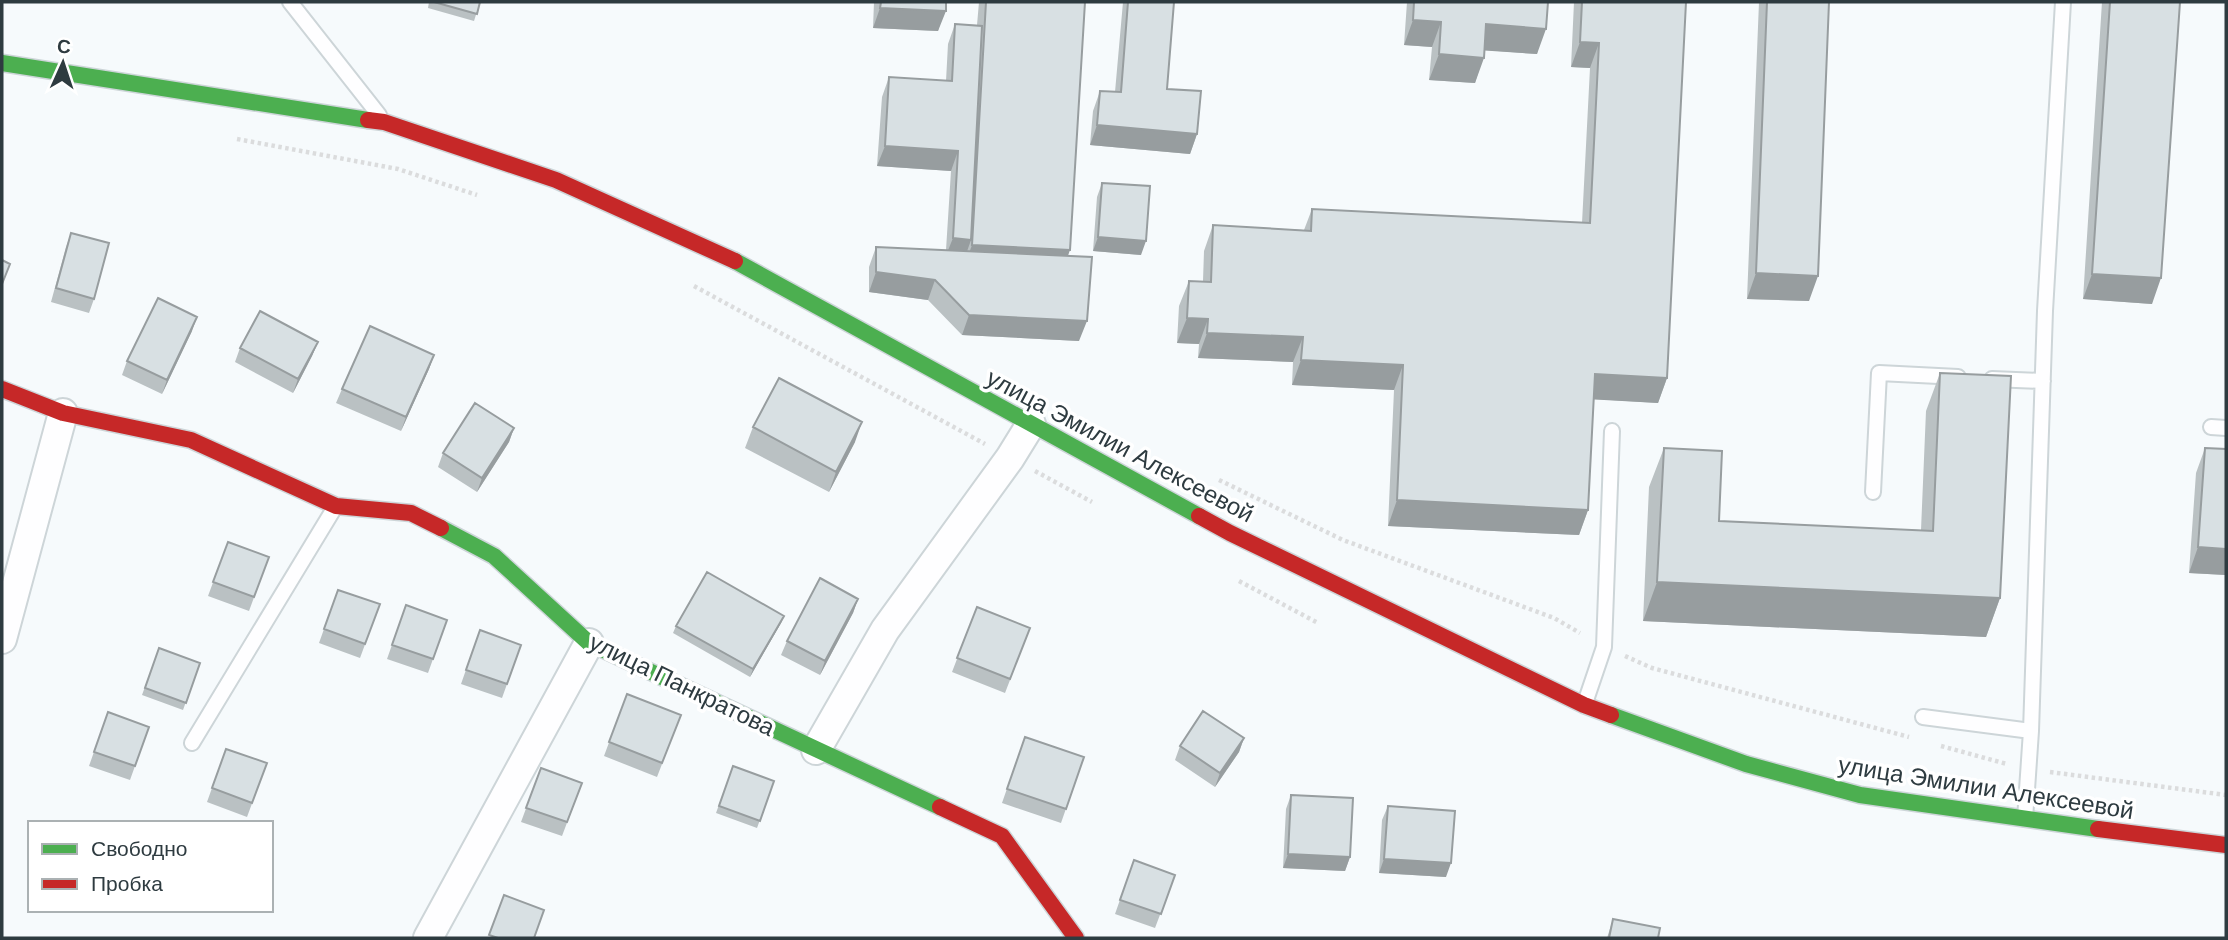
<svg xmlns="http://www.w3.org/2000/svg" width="2228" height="940" font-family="'DM Sans',sans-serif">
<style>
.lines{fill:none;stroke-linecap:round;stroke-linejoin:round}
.lane-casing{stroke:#cdd5d8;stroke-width:18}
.street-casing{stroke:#cdd5d8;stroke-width:32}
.fast-casing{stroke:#cdd5d8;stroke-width:19}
.jam-casing{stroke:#cdd5d8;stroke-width:19}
.path{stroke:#dbdcdd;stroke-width:4.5;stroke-dasharray:3.5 3.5;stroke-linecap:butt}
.lane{stroke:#fefeff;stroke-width:14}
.street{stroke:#fefeff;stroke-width:28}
.fast{stroke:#4caf50;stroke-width:16}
.jam{stroke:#c62828;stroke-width:16}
.wall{fill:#bac1c3}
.shaded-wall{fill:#979d9f}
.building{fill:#d8e0e3;stroke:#979d9f;stroke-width:2}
.labels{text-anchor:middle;stroke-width:7;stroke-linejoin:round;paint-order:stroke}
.street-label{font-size:24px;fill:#2e3b40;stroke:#fff}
</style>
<rect width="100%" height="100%" fill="#f6fafc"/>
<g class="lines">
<g class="lane-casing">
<path id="lane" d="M 290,2 L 379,115
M 1992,379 L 2043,381
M 2211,427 L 2226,428
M 1873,492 L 1879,373 L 1958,377
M 1585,703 L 1604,647 L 1612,431
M 1923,717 L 2031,731 L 2025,819
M 2031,731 L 2045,311 L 2063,2
M 192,743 L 335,507"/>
</g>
<g class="street-casing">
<path id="street" d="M 2,639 L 63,413
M 816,750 L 885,630 L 1010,458 L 1031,424
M 428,938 L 589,643"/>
</g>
<g class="fast-casing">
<path id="fast" d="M 2,63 L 368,120
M 735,261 L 1199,516
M 441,528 L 494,556 L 589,643 L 940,807
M 1611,715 L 1746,764 L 1860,795 L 2098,829"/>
</g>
<g class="jam-casing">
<path id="jam" d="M 368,120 L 384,122 L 556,180 L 735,261
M 2,389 L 63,413 L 191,440 L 336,506 L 411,513 L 441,528
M 1199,516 L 1230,533 L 1584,705 L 1611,715
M 940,807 L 1002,836 L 1076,938
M 2098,829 L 2226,845"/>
</g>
<path class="path" d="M 237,139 L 398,169 L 477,195
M 694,286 L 985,444
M 1035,471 L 1092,502
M 1219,480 L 1343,540 L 1554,618 L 1580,633
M 1239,581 L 1318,623
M 1625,656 L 1652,668 L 1909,737
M 1941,746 L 2007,764
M 2050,772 L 2226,795"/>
<use href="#lane" class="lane"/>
<use href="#street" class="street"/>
<use href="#fast" class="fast"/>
<use href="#jam" class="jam"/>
</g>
<path class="wall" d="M 429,2 L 480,2 L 474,21 L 428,8 Z
M 874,2 L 946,2 L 938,31 L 873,28 Z
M 979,2 L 1085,2 L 1068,256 L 1079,341 L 962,335 L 928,300 L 869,292 L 869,267 L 876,247 L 946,250 L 951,171 L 877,166 L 882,97 L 889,77 L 946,81 L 948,44 L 955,24 L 977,25 Z
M 1123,2 L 1174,2 L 1167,89 L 1197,134 L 1190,154 L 1090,145 L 1093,111 L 1100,91 L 1115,92 Z
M 1407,2 L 1548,2 L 1537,54 L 1485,50 L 1475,83 L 1429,80 L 1432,47 L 1404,45 Z
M 1574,2 L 1686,2 L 1667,378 L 1658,403 L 1594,399 L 1588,510 L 1579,535 L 1388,526 L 1394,390 L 1292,385 L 1293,362 L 1198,358 L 1199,344 L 1177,343 L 1179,306 L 1189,281 L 1203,281 L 1204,251 L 1213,225 L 1304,230 L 1312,209 L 1582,223 L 1590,68 L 1571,67 Z
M 1759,2 L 1829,2 L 1809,301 L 1747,299 Z
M 2102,2 L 2180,2 L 2152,304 L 2083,299 Z
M 1102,183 L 1141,255 L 1093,251 L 1097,197 Z
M 71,233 L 94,299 L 89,313 L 51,302 L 66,247 Z
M 192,331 L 162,394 L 122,375 L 127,361 Z
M 318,342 L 312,356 L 293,393 L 235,362 L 240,348 Z
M 434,355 L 429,369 L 401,431 L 336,403 L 342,389 Z
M 1940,373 L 2000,598 L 1986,637 L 1643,621 L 1649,487 L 1664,448 L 1719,521 L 1921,530 L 1926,411 Z
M 753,427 L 855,442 L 829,492 L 745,448 Z
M 514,428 L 509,442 L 477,492 L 438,467 L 443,453 Z
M 2205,448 L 2226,449 L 2226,575 L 2189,573 L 2196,473 Z
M 228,542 L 269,557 L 249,611 L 208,596 Z
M 338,590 L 380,604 L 360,658 L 319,643 Z
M 858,599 L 853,613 L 820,675 L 781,655 L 787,641 Z
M 406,605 L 447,620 L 428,673 L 387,659 Z
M 977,607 L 1030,628 L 1005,693 L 952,672 Z
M 784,616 L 781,623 L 750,677 L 673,633 L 676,626 Z
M 480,630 L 521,645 L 502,698 L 461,684 Z
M 159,648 L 200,663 L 183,710 L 142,695 Z
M 627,694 L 681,715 L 657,777 L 604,756 Z
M 108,712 L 149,727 L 130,780 L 89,766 Z
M 1025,737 L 1084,757 L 1061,823 L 1002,803 Z
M 1244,738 L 1239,752 L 1215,787 L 1175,760 L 1180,746 Z
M 226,749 L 267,763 L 247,817 L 207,802 Z
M 733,766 L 774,781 L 757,828 L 716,813 Z
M 541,768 L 582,783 L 562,836 L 521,822 Z
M 1291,795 L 1350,857 L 1345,871 L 1283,868 L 1286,809 Z
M 1388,806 L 1446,877 L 1379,873 L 1382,820 Z
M 1134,860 L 1175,875 L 1155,928 L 1115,914 Z
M 1613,919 L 1658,938 L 1607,938 Z"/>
<path class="shaded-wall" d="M 880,8 L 946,11 L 938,31 L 873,28 Z
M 1413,20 L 1441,22 L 1432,47 L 1404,45 Z
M 1486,24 L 1546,29 L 1537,54 L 1477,50 Z
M 1580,42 L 1599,43 L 1590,68 L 1571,67 Z
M 1439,54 L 1484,58 L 1475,83 L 1429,80 Z
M 1097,125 L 1197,134 L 1190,154 L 1090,145 Z
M 885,146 L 958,151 L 951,171 L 877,166 Z
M 1098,237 L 1146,241 L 1141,255 L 1093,251 Z
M 953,238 L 971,240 L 964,260 L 945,258 Z
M 972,245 L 1070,250 L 1061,275 L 963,270 Z
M 876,272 L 935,280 L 928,300 L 869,292 Z
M 1756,273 L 1818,276 L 1809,301 L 1747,299 Z
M 2092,274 L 2161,278 L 2152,304 L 2083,299 Z
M 969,315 L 1087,321 L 1079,341 L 962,335 Z
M 197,317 L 192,331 L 162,394 L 167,380 Z
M 1187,318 L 1208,319 L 1199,344 L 1177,343 Z
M 1207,333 L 1303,337 L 1293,362 L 1198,358 Z
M 318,342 L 312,356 L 293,393 L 298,379 Z
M 434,355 L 429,369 L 401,431 L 406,417 Z
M 1301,360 L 1403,365 L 1394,390 L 1292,385 Z
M 1595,374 L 1667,378 L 1658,403 L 1586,399 Z
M 862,422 L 855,442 L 829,492 L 836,472 Z
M 514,428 L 509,442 L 477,492 L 482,478 Z
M 1397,500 L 1588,510 L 1579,535 L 1388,526 Z
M 2198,547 L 2226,549 L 2226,575 L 2189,573 Z
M 1657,582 L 2000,598 L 1986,637 L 1643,621 Z
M 858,599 L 853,613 L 820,675 L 825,661 Z
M 784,616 L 781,623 L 750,677 L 753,669 Z
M 1244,738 L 1239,752 L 1215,787 L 1220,773 Z
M 1288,854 L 1350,857 L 1345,871 L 1283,868 Z
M 1384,859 L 1451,863 L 1446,877 L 1379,873 Z"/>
<path class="building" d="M 434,2 L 480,2 L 477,14 Z
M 881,2 L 946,2 L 946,11 L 880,8 Z
M 986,2 L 1085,2 L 1070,250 L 972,245 Z
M 1128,2 L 1174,2 L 1167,89 L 1201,91 L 1197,134 L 1097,125 L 1100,91 L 1121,92 Z
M 1414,2 L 1548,2 L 1546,29 L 1486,24 L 1484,58 L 1439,54 L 1441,22 L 1413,20 Z
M 1582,2 L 1686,2 L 1667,378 L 1595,374 L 1588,510 L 1397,500 L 1403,365 L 1301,360 L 1303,337 L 1207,333 L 1208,319 L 1187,318 L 1189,281 L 1211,282 L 1213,225 L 1311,231 L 1312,209 L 1590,223 L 1599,43 L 1580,42 Z
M 1767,2 L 1829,2 L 1818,276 L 1756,273 Z
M 2110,2 L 2180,2 L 2161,278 L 2092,274 Z
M 955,24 L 982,26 L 971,240 L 953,238 L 958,151 L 885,146 L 889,77 L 952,81 Z
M 1102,183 L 1150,186 L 1146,241 L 1098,237 Z
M 71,233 L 109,243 L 94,299 L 56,288 Z
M 876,247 L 1092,257 L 1087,321 L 969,315 L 935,280 L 876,272 Z
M 2,260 L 10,264 L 2,284 Z
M 158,298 L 197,317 L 167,380 L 127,361 Z
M 260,311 L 318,342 L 298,379 L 240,348 Z
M 370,326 L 434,355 L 406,417 L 342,389 Z
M 1940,373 L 2011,376 L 2000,598 L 1657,582 L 1664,448 L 1722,451 L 1719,521 L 1933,531 Z
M 779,378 L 862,422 L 836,472 L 753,427 Z
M 475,403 L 514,428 L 482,478 L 443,453 Z
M 2205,448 L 2226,449 L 2226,549 L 2198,547 Z
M 228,542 L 269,557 L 254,597 L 213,582 Z
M 707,572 L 784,616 L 753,669 L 676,626 Z
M 820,578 L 858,599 L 825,661 L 787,641 Z
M 338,590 L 380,604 L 365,644 L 324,629 Z
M 406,605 L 447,620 L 433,659 L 392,645 Z
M 977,607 L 1030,628 L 1010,679 L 957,658 Z
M 480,630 L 521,645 L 507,684 L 466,670 Z
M 159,648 L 200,663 L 186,703 L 145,688 Z
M 627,694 L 681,715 L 662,763 L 609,742 Z
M 1203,711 L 1244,738 L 1220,773 L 1180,746 Z
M 108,712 L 149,727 L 135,766 L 94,752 Z
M 1025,737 L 1084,757 L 1066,809 L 1007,789 Z
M 226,749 L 267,763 L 252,803 L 212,788 Z
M 733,766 L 774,781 L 760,821 L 719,806 Z
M 541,768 L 582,783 L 567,822 L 526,808 Z
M 1291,795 L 1353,798 L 1350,857 L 1288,854 Z
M 1388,806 L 1455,811 L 1451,863 L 1384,859 Z
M 1134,860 L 1175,875 L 1161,914 L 1120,900 Z
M 504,895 L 544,910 L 534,938 L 498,938 L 489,935 Z
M 1613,919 L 1660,928 L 1658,938 L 1609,938 Z"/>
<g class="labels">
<g class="street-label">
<text transform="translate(1120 446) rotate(28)" y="8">улица Эмилии Алексеевой</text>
<text transform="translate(682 685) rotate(26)" y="8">улица Панкратова</text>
<text transform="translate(1986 788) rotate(9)" y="8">улица Эмилии Алексеевой</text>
</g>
</g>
<rect width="2228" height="940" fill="none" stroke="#2e3b40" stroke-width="7"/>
<rect x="28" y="821" width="245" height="91" fill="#ffffff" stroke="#abb1b3" stroke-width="2"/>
<rect x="42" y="844" width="35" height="10" fill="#4caf50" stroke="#abb1b3" stroke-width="2"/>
<text x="91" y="856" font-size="21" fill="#2e3b40">Свободно</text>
<rect x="42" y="879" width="35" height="10" fill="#c62828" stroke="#abb1b3" stroke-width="2"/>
<text x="91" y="891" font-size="21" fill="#2e3b40">Пробка</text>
<g transform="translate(63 63) rotate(3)" stroke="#ffffff" stroke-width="5" paint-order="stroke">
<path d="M0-5L12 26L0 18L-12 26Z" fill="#2e3b40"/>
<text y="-10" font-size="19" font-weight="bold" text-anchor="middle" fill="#2e3b40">С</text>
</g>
</svg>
